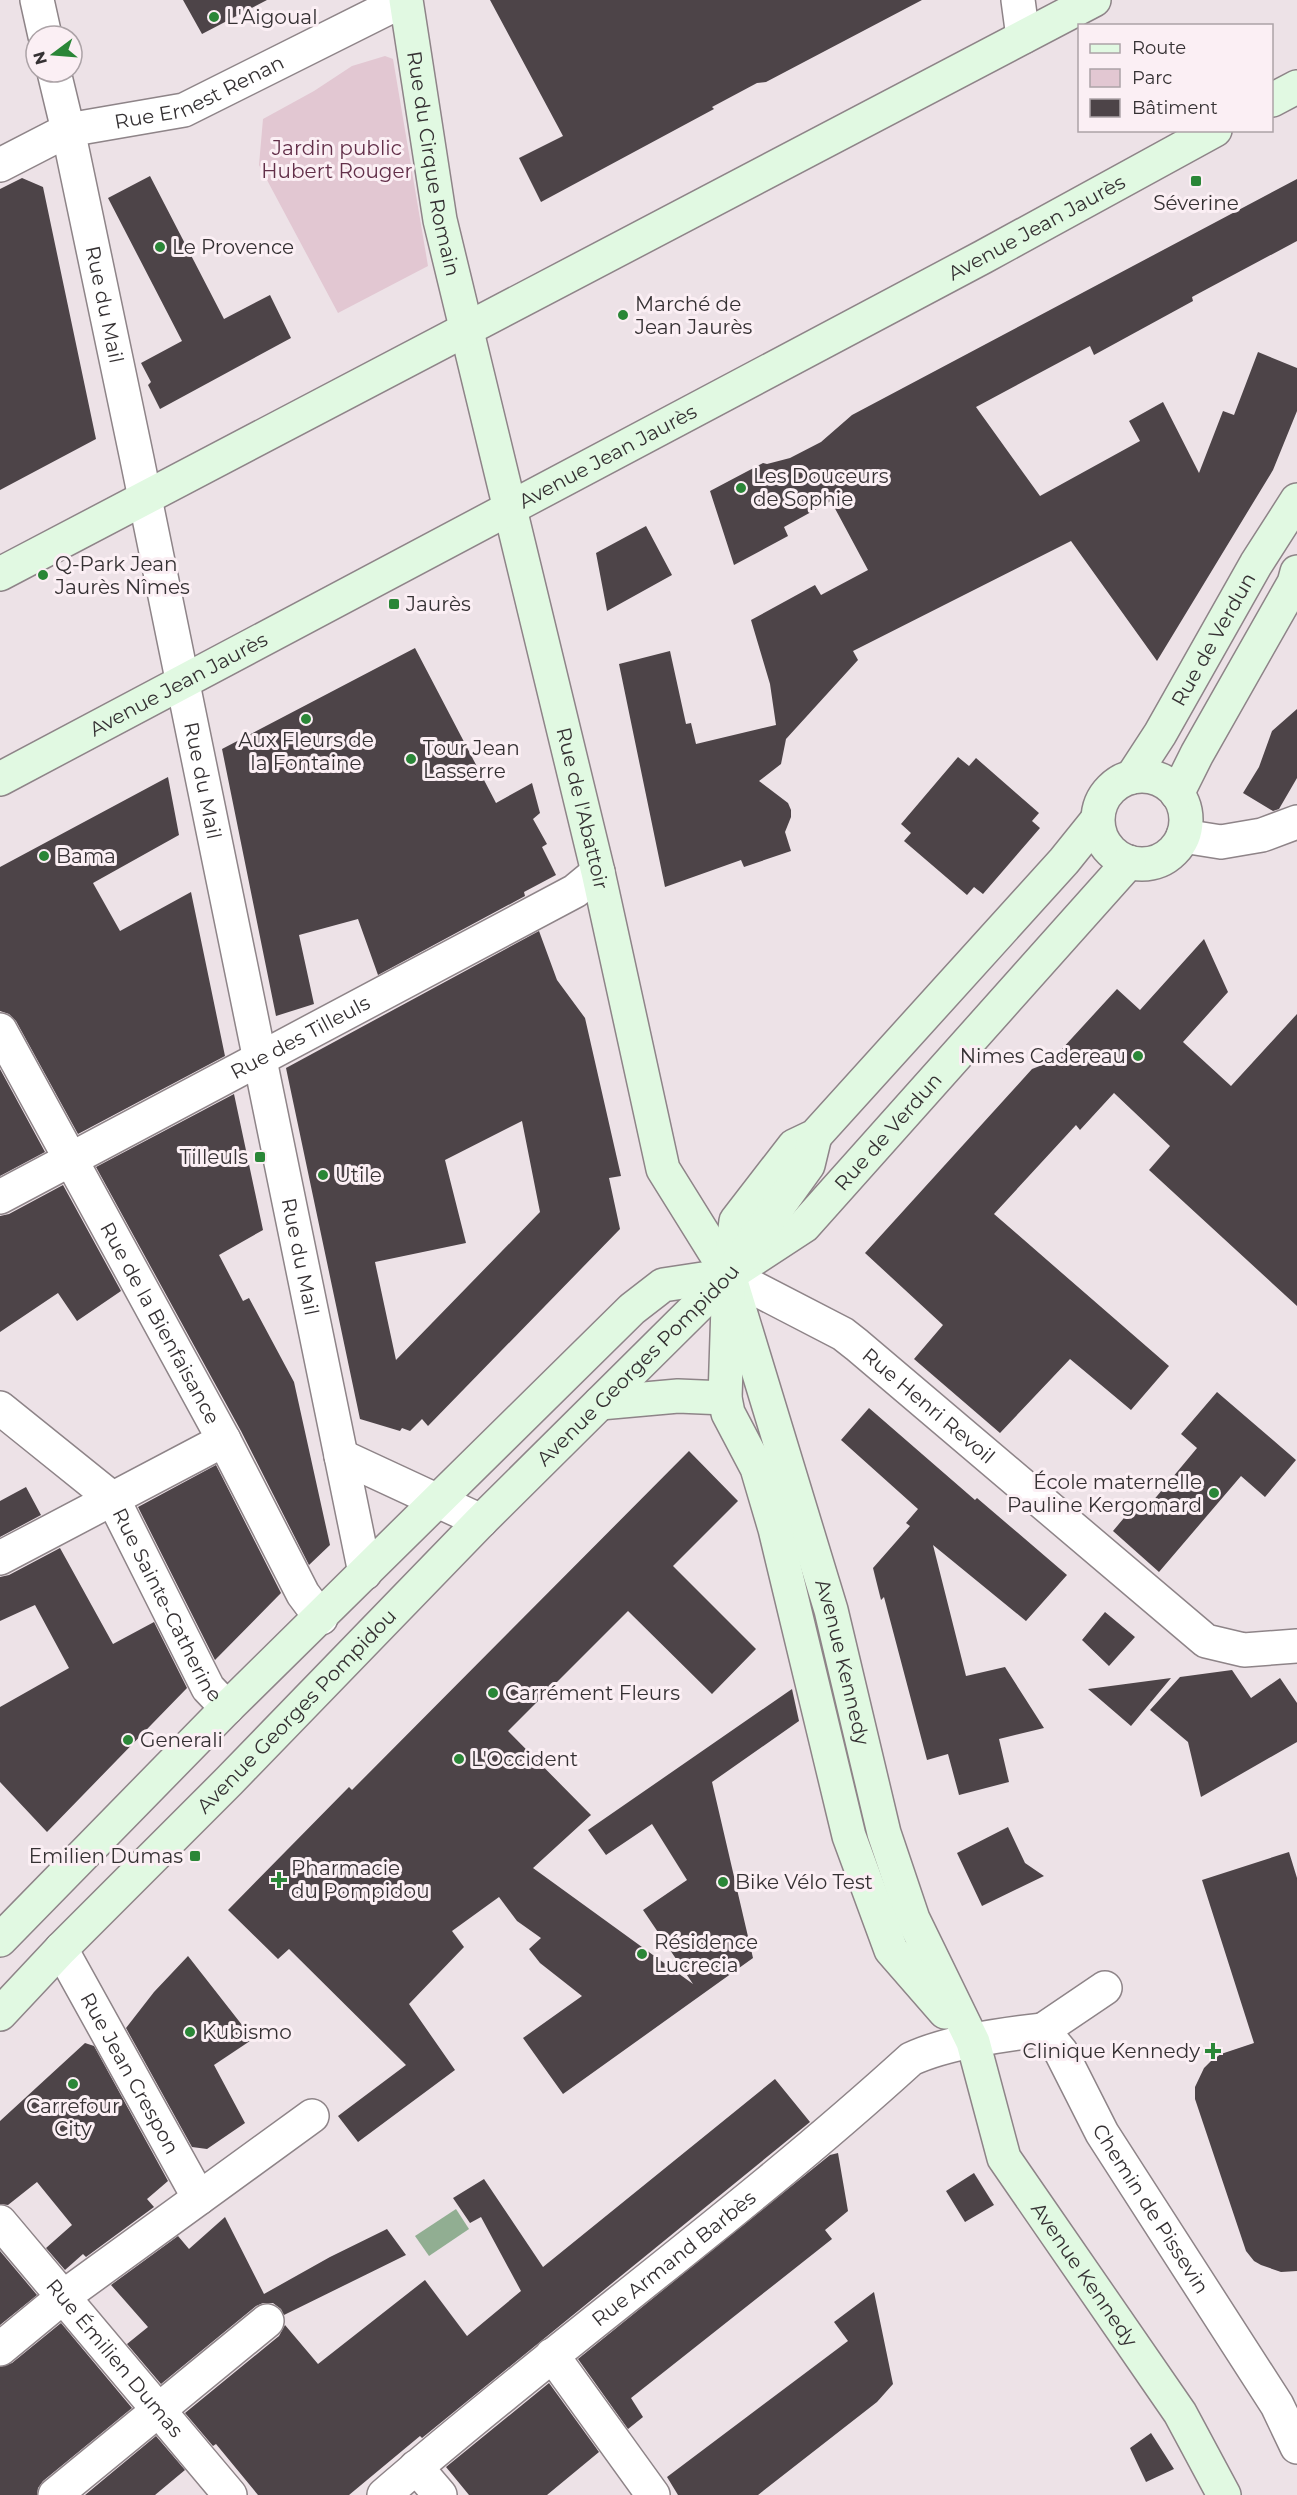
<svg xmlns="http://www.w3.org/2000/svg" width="1297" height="2495" font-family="Montserrat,sans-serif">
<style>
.green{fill:#e2c7d2}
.water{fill:#91ae92}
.building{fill:#4d4448;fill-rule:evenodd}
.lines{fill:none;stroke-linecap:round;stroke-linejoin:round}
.street-casing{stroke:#8e8488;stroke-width:36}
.secondary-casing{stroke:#8e8488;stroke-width:36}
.street{stroke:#fff;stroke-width:33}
.secondary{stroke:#e1f9e2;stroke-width:33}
.poi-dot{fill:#2a8637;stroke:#fbeff4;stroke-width:2}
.labels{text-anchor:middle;stroke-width:6;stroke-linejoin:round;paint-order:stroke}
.poi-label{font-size:20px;fill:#353133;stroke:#fbeff4;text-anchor:start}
.street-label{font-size:20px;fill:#353133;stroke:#fbeff4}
.park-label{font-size:20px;fill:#622f49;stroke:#fbeff4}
</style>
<rect width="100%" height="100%" fill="#ede2e7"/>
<path class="green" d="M 385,56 L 393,59 L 428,266 L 338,313 L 259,165 L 263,119 L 314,91 L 352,66 Z"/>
<path class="water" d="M 456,2209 L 469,2229 L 429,2256 L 415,2236 Z"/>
<path class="building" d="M 183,0 L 267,0 L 202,34 Z
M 490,0 L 922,0 L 766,82 L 757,83 L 712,107 L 714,109 L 541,202 L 519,158 L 563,136 Z
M 150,176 L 224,319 L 270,295 L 291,338 L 160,409 L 148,385 L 151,382 L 141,363 L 182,341 L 108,198 Z
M 22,178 L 43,187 L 96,439 L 0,490 L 0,189 Z
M 1297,179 L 1297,241 L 1192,297 L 1193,301 L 1094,355 L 1090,346 L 976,407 L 1040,496 L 1140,441 L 1129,421 L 1163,402 L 1199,473 L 1223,411 L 1234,415 L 1258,352 L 1297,368 L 1297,411 L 1273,470 L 1157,661 L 1071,541 L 853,651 L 858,660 L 786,739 L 781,764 L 759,781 L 788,803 L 791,810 L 791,817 L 785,832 L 791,851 L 744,867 L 741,860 L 665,887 L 619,664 L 670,651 L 686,724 L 691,723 L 696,744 L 776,725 L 770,684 L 751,620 L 815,585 L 821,595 L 868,570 L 831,501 L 784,527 L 788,536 L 734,565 L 710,491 L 763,463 L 767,464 L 790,458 L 821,442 L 852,415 Z
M 646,526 L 672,575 L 607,611 L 596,553 Z
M 415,648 L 496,803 L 532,783 L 540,813 L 533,819 L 547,844 L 542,847 L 556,875 L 524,892 L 525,896 L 378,975 L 358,919 L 299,935 L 314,1004 L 276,1016 L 222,749 Z
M 1297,709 L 1297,778 L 1279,809 L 1273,811 L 1243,793 L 1259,767 L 1272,731 Z
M 958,757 L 969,766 L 976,758 L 1039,813 L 1032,821 L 1040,828 L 983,894 L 974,887 L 967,895 L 904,841 L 911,833 L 901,824 Z
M 168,777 L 179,835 L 93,883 L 120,931 L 191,892 L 225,1056 L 78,1134 L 16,1021 L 9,1014 L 0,1011 L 0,867 Z
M 539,931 L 557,980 L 585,1018 L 621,1176 L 609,1178 L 620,1229 L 428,1426 L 422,1419 L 410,1431 L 402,1428 L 400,1431 L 360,1419 L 286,1068 ZM 522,1121 L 540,1212 L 396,1360 L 375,1262 L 466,1243 L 445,1160 Z
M 1204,939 L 1228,992 L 1183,1042 L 1231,1086 L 1297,1014 L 1297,1306 L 1149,1170 L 1170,1146 L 1114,1093 L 1080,1130 L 1076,1125 L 994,1214 L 1169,1366 L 1131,1410 L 1070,1359 L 1000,1433 L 914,1359 L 943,1325 L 865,1253 L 1032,1069 L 1050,1062 L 1117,989 L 1140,1010 Z
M 0,1069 L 45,1152 L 0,1176 Z
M 234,1094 L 263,1230 L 219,1255 L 243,1301 L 249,1298 L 294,1382 L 330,1545 L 309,1565 L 241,1431 L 96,1167 Z
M 63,1185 L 121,1291 L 77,1321 L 58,1293 L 0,1332 L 0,1216 L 9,1214 Z
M 1217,1392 L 1296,1460 L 1265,1497 L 1241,1476 L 1159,1572 L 1113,1531 L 1134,1506 L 1142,1514 L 1197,1448 L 1181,1434 Z
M 869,1408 L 975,1500 L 977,1498 L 1067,1575 L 1026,1621 L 933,1545 L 966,1676 L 1005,1667 L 1044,1728 L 999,1739 L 1009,1782 L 959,1795 L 948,1754 L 927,1760 L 884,1597 L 881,1600 L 873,1568 L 910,1526 L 906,1523 L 918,1509 L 841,1440 Z
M 689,1451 L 738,1501 L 673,1566 L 756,1649 L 712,1694 L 628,1611 L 508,1731 L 591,1815 L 533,1868 L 693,1984 L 643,1910 L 687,1880 L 652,1824 L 606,1855 L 588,1830 L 792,1689 L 799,1721 L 712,1782 L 753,1958 L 563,2094 L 523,2038 L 582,1996 L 540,1963 L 529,1949 L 541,1938 L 517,1921 L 499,1897 L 452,1931 L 464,1947 L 409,2004 L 455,2070 L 358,2142 L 338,2116 L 406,2065 L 289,1949 L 278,1959 L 228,1910 L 349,1787 L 352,1790 Z
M 216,1465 L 281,1593 L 215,1660 L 138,1507 Z
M 26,1487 L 41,1515 L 0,1537 L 0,1501 Z
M 60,1548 L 113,1644 L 154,1622 L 187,1688 L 47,1832 L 0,1782 L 0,1707 L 69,1668 L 35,1605 L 0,1621 L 0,1577 L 9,1575 Z
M 1105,1612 L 1135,1637 L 1109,1666 L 1082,1640 Z
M 1232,1670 L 1251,1698 L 1280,1678 L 1297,1703 L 1297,1742 L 1201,1797 L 1188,1742 L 1150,1710 L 1180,1677 Z
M 1171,1678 L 1131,1726 L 1088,1689 Z
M 1008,1827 L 1025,1863 L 1044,1876 L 982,1906 L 957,1853 Z
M 1289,1852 L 1297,1878 L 1297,2271 L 1281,2272 L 1261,2265 L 1254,2261 L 1246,2251 L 1195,2099 L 1195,2087 L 1204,2068 L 1211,2061 L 1221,2054 L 1254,2043 L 1202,1880 Z
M 188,1956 L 253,2039 L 214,2065 L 245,2123 L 207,2149 L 192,2147 L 126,2028 L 154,1992 Z
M 85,2043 L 94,2046 L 168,2181 L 147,2199 L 154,2207 L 86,2257 L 83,2254 L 65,2270 L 46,2248 L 72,2225 L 37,2182 L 8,2205 L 0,2204 L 0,2121 Z
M 775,2079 L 810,2122 L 422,2438 L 420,2436 L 349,2495 L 258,2495 L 216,2444 L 213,2446 L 185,2413 L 279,2336 L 285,2325 L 318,2364 L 425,2280 L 467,2336 L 521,2291 L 481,2217 L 470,2223 L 453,2198 L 484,2179 L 543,2267 Z
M 838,2153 L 848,2211 L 825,2230 L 832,2239 L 631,2398 L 643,2417 L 628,2429 L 578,2359 L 830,2155 Z
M 974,2173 L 994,2205 L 965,2222 L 946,2191 Z
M 225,2217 L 264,2294 L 330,2257 L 387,2229 L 406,2255 L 284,2315 L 281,2309 L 273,2303 L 263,2303 L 256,2306 L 161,2384 L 127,2344 L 148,2327 L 111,2285 L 178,2236 L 189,2249 Z
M 0,2251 L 37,2295 L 0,2325 Z
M 874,2292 L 893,2384 L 877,2402 L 758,2495 L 678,2495 L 667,2477 L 848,2341 L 834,2322 Z
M 61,2323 L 132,2408 L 43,2481 L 38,2488 L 37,2495 L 0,2495 L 0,2367 L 12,2363 Z
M 549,2383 L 599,2452 L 547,2495 L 469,2495 L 446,2467 Z
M 1151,2433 L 1174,2469 L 1146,2482 L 1130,2448 Z
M 156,2436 L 185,2470 L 155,2495 L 85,2495 Z"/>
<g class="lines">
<g class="street-casing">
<g id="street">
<path d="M 37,0 L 45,36"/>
<path d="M 1018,0 L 1023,37"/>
<path id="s1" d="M 54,72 L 68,130 L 137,459 L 365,1573"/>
<path id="s2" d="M 0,165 L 68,130 L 184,110 L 388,8 L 392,0"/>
<path d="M 1183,836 L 1221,842 L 1262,835 L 1297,822"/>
<path id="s3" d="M 0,1030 L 224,1440 L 303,1594 L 321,1618"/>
<path id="s4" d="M 0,1197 L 575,891 L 598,872"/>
<path id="s5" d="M 729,1275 L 843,1334 L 857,1345 L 1206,1641 L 1244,1650 L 1297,1646"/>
<path id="s6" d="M 0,1408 L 113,1499 L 208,1688 L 227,1708"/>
<path d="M 341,1456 L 481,1521"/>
<path d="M 0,1558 L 224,1440"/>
<path id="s7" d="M 61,1949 L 199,2198"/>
<path d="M 1043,2030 L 1105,1988"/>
<path id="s8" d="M 0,2222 L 230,2495"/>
<path d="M 0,2349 L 63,2297 L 312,2116"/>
<path d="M 552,2355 L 653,2495"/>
<path d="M 416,2467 L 440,2495"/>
<path d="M 55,2495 L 267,2321"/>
<path id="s9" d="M 384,2495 C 556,2346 743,2212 911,2059 C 945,2043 1005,2034 1043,2030 L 1061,2052 L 1102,2133 L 1277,2405 L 1297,2447"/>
</g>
</g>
<g class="secondary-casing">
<g id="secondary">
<path id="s10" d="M 406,0 L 440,220 L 598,872 L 663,1169 L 729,1275 L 831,1610 L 884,1833 L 913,1919 L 973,2042 L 1004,2158 L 1180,2413 L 1224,2495"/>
<path d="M 1272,100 L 1297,87"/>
<path d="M 0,574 L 1094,0"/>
<circle cx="1142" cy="820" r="44"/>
<path id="s11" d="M 1132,777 L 1160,734 L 1256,564 L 1297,500"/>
<path id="s12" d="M 0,779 L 983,257 L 1215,130"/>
<path d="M 1177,794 L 1197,754 L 1294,583 L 1297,572"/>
<path d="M 600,1403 L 678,1396 L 725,1398"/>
<path id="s13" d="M 0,1940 L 227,1708 L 632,1309 L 663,1285 L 729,1275 L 804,1226 L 1129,862"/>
<path d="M 945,2012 L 891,1950 L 849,1836 L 775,1529 L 757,1468 L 728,1413 L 725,1398 L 729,1275 L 736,1221 L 794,1146 L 815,1136 L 1064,861 L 1097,820"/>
<path id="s14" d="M 0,2014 L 61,1949 L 229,1781 L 481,1521 L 729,1275 L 808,1165 L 815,1136"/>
</g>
</g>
<use href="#street" class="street"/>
<use href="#secondary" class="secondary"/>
</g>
<g class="poi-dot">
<circle cx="214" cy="17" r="6"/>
<rect x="1190" y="175" width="12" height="12" rx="3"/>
<circle cx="160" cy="247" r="6"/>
<circle cx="623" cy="315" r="6"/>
<circle cx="741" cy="488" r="6"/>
<circle cx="43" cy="575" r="6"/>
<rect x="388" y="598" width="12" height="12" rx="3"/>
<circle cx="306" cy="719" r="6"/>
<circle cx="411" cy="759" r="6"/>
<circle cx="44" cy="856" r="6"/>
<circle cx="1138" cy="1056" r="6"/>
<rect x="254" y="1151" width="12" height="12" rx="3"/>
<circle cx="323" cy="1175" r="6"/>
<circle cx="1214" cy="1493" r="6"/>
<circle cx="493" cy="1693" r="6"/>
<circle cx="128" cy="1740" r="6"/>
<circle cx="459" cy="1759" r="6"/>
<rect x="189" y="1850" width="12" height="12" rx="3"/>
<path d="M276 1871h6v6h6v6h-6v6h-6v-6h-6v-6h6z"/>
<circle cx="723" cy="1882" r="6"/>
<circle cx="642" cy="1954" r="6"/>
<circle cx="190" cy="2032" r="6"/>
<path d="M1210 2042h6v6h6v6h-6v6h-6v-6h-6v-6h6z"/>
<circle cx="73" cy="2084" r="6"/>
</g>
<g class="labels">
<g class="poi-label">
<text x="226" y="24">L'Aigoual</text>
<text x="1196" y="210" text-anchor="middle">Séverine</text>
<text x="172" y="254">Le Provence</text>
<text x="635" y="311">Marché de<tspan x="635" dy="23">Jean Jaurès</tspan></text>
<text x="753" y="483">Les Douceurs<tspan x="753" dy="23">de Sophie</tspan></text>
<text x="55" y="571">Q-Park Jean<tspan x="55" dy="23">Jaurès Nîmes</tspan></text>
<text x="406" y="611">Jaurès</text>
<text x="306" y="747" text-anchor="middle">Aux Fleurs de<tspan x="306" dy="23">la Fontaine</tspan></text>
<text x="423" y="755">Tour Jean<tspan x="423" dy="23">Lasserre</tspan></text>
<text x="56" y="863">Bama</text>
<text x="1126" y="1063" text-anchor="end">Nimes Cadereau</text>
<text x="248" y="1164" text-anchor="end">Tilleuls</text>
<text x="335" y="1182">Utile</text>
<text x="1202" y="1489" text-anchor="end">École maternelle<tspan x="1202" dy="23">Pauline Kergomard</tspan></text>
<text x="505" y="1700">Carrément Fleurs</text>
<text x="140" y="1747">Generali</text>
<text x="471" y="1766">L'Occident</text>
<text x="183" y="1863" text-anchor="end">Emilien Dumas</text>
<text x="291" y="1875">Pharmacie<tspan x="291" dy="23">du Pompidou</tspan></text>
<text x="735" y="1889">Bike Vélo Test</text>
<text x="654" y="1949">Résidence<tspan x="654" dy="23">Lucrecia</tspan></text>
<text x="202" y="2039">Kubismo</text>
<text x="1200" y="2058" text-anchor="end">Clinique Kennedy</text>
<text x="73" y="2113" text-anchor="middle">Carrefour<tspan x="73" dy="23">City</tspan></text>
</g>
<g class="street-label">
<text dy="7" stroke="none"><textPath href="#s2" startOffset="214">Rue Ernest Renan</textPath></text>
<text dy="7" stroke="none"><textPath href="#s10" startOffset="166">Rue du Cirque Romain</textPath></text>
<text dy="7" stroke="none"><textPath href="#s12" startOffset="1174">Avenue Jean Jaurès</textPath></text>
<text dy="7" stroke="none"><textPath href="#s1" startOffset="238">Rue du Mail</textPath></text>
<text dy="7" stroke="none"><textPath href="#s12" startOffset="688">Avenue Jean Jaurès</textPath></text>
<text dy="7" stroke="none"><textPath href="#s11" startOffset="160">Rue de Verdun</textPath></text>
<text dy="7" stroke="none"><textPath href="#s12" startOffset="202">Avenue Jean Jaurès</textPath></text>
<text dy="7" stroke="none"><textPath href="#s1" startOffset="724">Rue du Mail</textPath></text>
<text dy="7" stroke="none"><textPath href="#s10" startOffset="828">Rue de l'Abattoir</textPath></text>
<text dy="7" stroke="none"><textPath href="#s4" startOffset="340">Rue des Tilleuls</textPath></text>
<text dy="7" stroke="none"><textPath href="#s13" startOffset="1215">Rue de Verdun</textPath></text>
<text dy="7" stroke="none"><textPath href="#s1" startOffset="1210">Rue du Mail</textPath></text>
<text dy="7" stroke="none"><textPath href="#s3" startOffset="334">Rue de la Bienfaisance</textPath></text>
<text dy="7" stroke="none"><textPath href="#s14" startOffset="910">Avenue Georges Pompidou</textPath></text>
<text dy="7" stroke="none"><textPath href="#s5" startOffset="240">Rue Henri Revoil</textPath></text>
<text dy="7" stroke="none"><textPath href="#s6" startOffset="264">Rue Sainte-Catherine</textPath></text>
<text dy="7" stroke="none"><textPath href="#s10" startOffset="1726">Avenue Kennedy</textPath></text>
<text dy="7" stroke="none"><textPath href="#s14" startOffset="424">Avenue Georges Pompidou</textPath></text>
<text dy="7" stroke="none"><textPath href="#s7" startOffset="142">Rue Jean Crespon</textPath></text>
<text dy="7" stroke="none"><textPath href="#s9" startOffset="1029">Chemin de Pissevin</textPath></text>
<text dy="7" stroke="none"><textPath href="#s9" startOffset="374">Rue Armand Barbès</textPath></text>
<text dy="7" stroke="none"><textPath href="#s10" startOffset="2391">Avenue Kennedy</textPath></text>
<text dy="7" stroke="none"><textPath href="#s8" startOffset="178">Rue Émilien Dumas</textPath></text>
</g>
<g class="park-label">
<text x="337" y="155">Jardin public<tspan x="337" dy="23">Hubert Rouger</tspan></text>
</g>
</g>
<rect x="1078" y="24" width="195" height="108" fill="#fbeff4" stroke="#aca3a7" stroke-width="1.5"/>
<rect x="1090" y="44" width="30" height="9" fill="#e1f9e2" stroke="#aca3a7" stroke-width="1.5"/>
<text x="1132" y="54" font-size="18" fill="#353133">Route</text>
<rect x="1090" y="69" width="30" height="18" fill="#e2c7d2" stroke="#aca3a7" stroke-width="1.5"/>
<text x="1132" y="84" font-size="18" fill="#353133">Parc</text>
<rect x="1090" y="99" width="30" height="18" fill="#4d4448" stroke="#aca3a7" stroke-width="1.5"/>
<text x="1132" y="114" font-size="18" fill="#353133">Bâtiment</text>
<g transform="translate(54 54) rotate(254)"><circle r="28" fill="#fbeff4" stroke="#aca3a7" stroke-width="1.5"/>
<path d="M0-4.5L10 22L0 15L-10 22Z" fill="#2a8637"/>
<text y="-9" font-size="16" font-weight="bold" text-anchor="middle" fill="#353133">N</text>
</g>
</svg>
